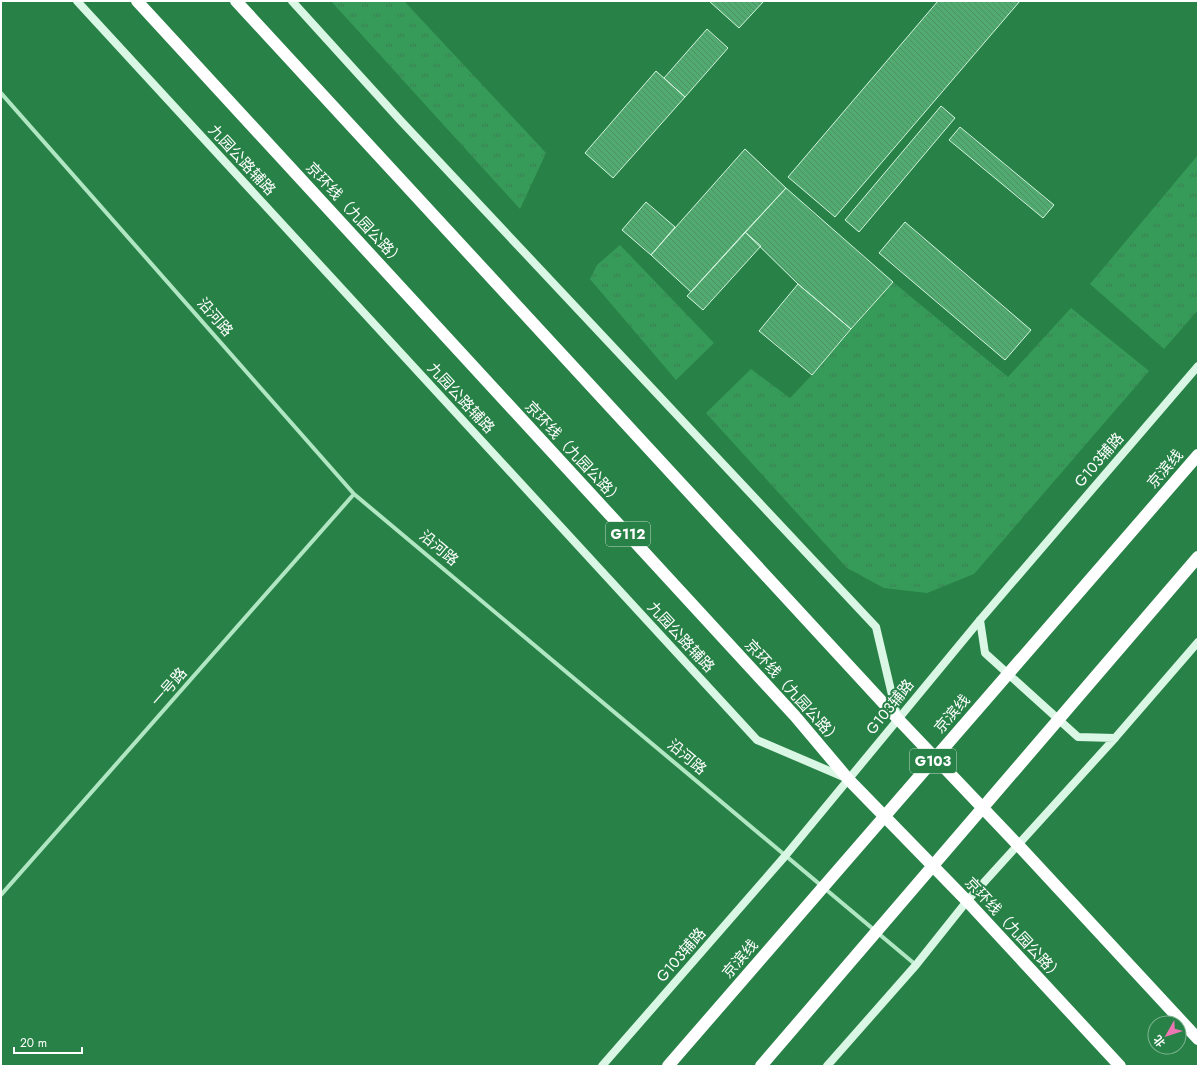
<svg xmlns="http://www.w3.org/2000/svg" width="1199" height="1067" font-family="Jost,'Noto Sans SC',sans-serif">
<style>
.grass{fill:url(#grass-tufts)}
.building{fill:url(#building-back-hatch);stroke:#d4f5df}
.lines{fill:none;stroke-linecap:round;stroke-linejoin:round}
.street{stroke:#b1e6c3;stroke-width:4}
.secondary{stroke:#daf6e4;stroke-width:8}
.highway{stroke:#fff;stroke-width:12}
.highway-bridge{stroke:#fff;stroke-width:12}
.labels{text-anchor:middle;stroke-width:4;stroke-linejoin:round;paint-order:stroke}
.shield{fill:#288247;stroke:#bedac8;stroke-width:1}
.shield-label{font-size:14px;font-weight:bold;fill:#fff}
.street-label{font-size:15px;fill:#fff;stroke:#288247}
</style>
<defs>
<pattern id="grass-tufts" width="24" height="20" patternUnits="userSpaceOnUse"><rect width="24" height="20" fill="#369b58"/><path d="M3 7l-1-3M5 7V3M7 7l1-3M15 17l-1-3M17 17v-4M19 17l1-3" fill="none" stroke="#3e7f54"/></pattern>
<pattern id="building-back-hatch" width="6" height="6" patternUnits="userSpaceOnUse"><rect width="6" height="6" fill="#51aa6f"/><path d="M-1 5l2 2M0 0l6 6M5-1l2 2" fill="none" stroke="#508e64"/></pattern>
</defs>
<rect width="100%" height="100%" fill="#288247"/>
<path class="grass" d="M 331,1 L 404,1 L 546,153 L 520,209 Z
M 1198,155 L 1198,310 L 1164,349 L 1090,284 Z
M 620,245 L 714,343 L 676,380 L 590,279 L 597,265 Z
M 893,282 L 1008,377 L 1071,308 L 1149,371 L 974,574 L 927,593 L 884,588 L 847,568 L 706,413 L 751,369 L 790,398 L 812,375 Z"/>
<path class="building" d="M 709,1 L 764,1 L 739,28 Z
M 938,1 L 1020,1 L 835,217 L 788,177 Z
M 707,29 L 728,48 L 685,97 L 664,78 Z
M 656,71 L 685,97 L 613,178 L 585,153 Z
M 941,106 L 955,118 L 859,232 L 845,220 Z
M 960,127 L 1054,205 L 1043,218 L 949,140 Z
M 745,149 L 786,188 L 691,292 L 651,255 Z
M 786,188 L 893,282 L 851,329 L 798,284 L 745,232 Z
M 646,202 L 675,227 L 651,255 L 622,230 Z
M 905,222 L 1031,330 L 1005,360 L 879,253 Z
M 745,232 L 761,246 L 703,310 L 687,296 Z
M 798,284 L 851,329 L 812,375 L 759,331 Z"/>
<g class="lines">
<path class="street" d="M 1,93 L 354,494 L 916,965
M 1,895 L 354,494"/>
<path class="secondary" d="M 77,1 L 757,740 L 846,778
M 292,1 L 400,120 L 876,627 L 897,716
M 980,620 L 985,653 L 1078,737 L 1115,738
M 602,1066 L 786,855 L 980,620 L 1198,366
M 827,1066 L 916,965 L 967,901 L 1115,738 L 1198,642"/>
<path class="highway" d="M 137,1 L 795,716 L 849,780 L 967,901 L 1120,1066
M 236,1 L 898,719 L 1019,846 L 1198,1039"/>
<path class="highway-bridge" d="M 668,1066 L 1198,455
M 761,1066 L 1198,557"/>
</g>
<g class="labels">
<g class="shield">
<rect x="606" y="522" width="44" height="24" rx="3"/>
<rect x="910" y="749" width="46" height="24" rx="3"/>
</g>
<g class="shield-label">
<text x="628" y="539">G112</text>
<text x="933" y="766">G103</text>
</g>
<g class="street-label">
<text transform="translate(242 160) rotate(47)" y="5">九园公路辅路</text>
<text transform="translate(355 214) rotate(47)" y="5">京环线（九园公路）</text>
<text transform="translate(215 317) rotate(49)" y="5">沿河路</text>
<text transform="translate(461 398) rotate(47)" y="5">九园公路辅路</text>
<text transform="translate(574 453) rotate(47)" y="5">京环线（九园公路）</text>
<text transform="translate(1099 460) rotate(-49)" y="5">G103辅路</text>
<text transform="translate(1165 469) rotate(-49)" y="5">京滨线</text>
<text transform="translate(439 548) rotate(40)" y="5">沿河路</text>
<text transform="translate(681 637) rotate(47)" y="5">九园公路辅路</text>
<text transform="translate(169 687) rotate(-49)" y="5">一号路</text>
<text transform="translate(793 692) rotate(48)" y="5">京环线（九园公路）</text>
<text transform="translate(890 707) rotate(-51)" y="5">G103辅路</text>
<text transform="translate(952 714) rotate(-49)" y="5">京滨线</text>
<text transform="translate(687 757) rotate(40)" y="5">沿河路</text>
<text transform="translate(1014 929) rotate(47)" y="5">京环线（九园公路）</text>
<text transform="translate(681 955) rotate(-49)" y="5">G103辅路</text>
<text transform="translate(740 959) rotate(-49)" y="5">京滨线</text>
</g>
</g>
<rect width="1199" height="1067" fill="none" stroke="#ffffff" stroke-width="4"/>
<g transform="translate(1167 1035) rotate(231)"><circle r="19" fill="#288247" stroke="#7eb491"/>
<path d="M0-3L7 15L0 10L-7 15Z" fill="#ee77b3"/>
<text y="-6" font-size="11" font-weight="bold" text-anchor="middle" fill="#ffffff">北</text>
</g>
<path d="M14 1047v6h68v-6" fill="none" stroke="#ffffff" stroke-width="2"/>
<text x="20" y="1047" font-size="12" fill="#ffffff" stroke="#288247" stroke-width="3" paint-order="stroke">20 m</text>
</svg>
